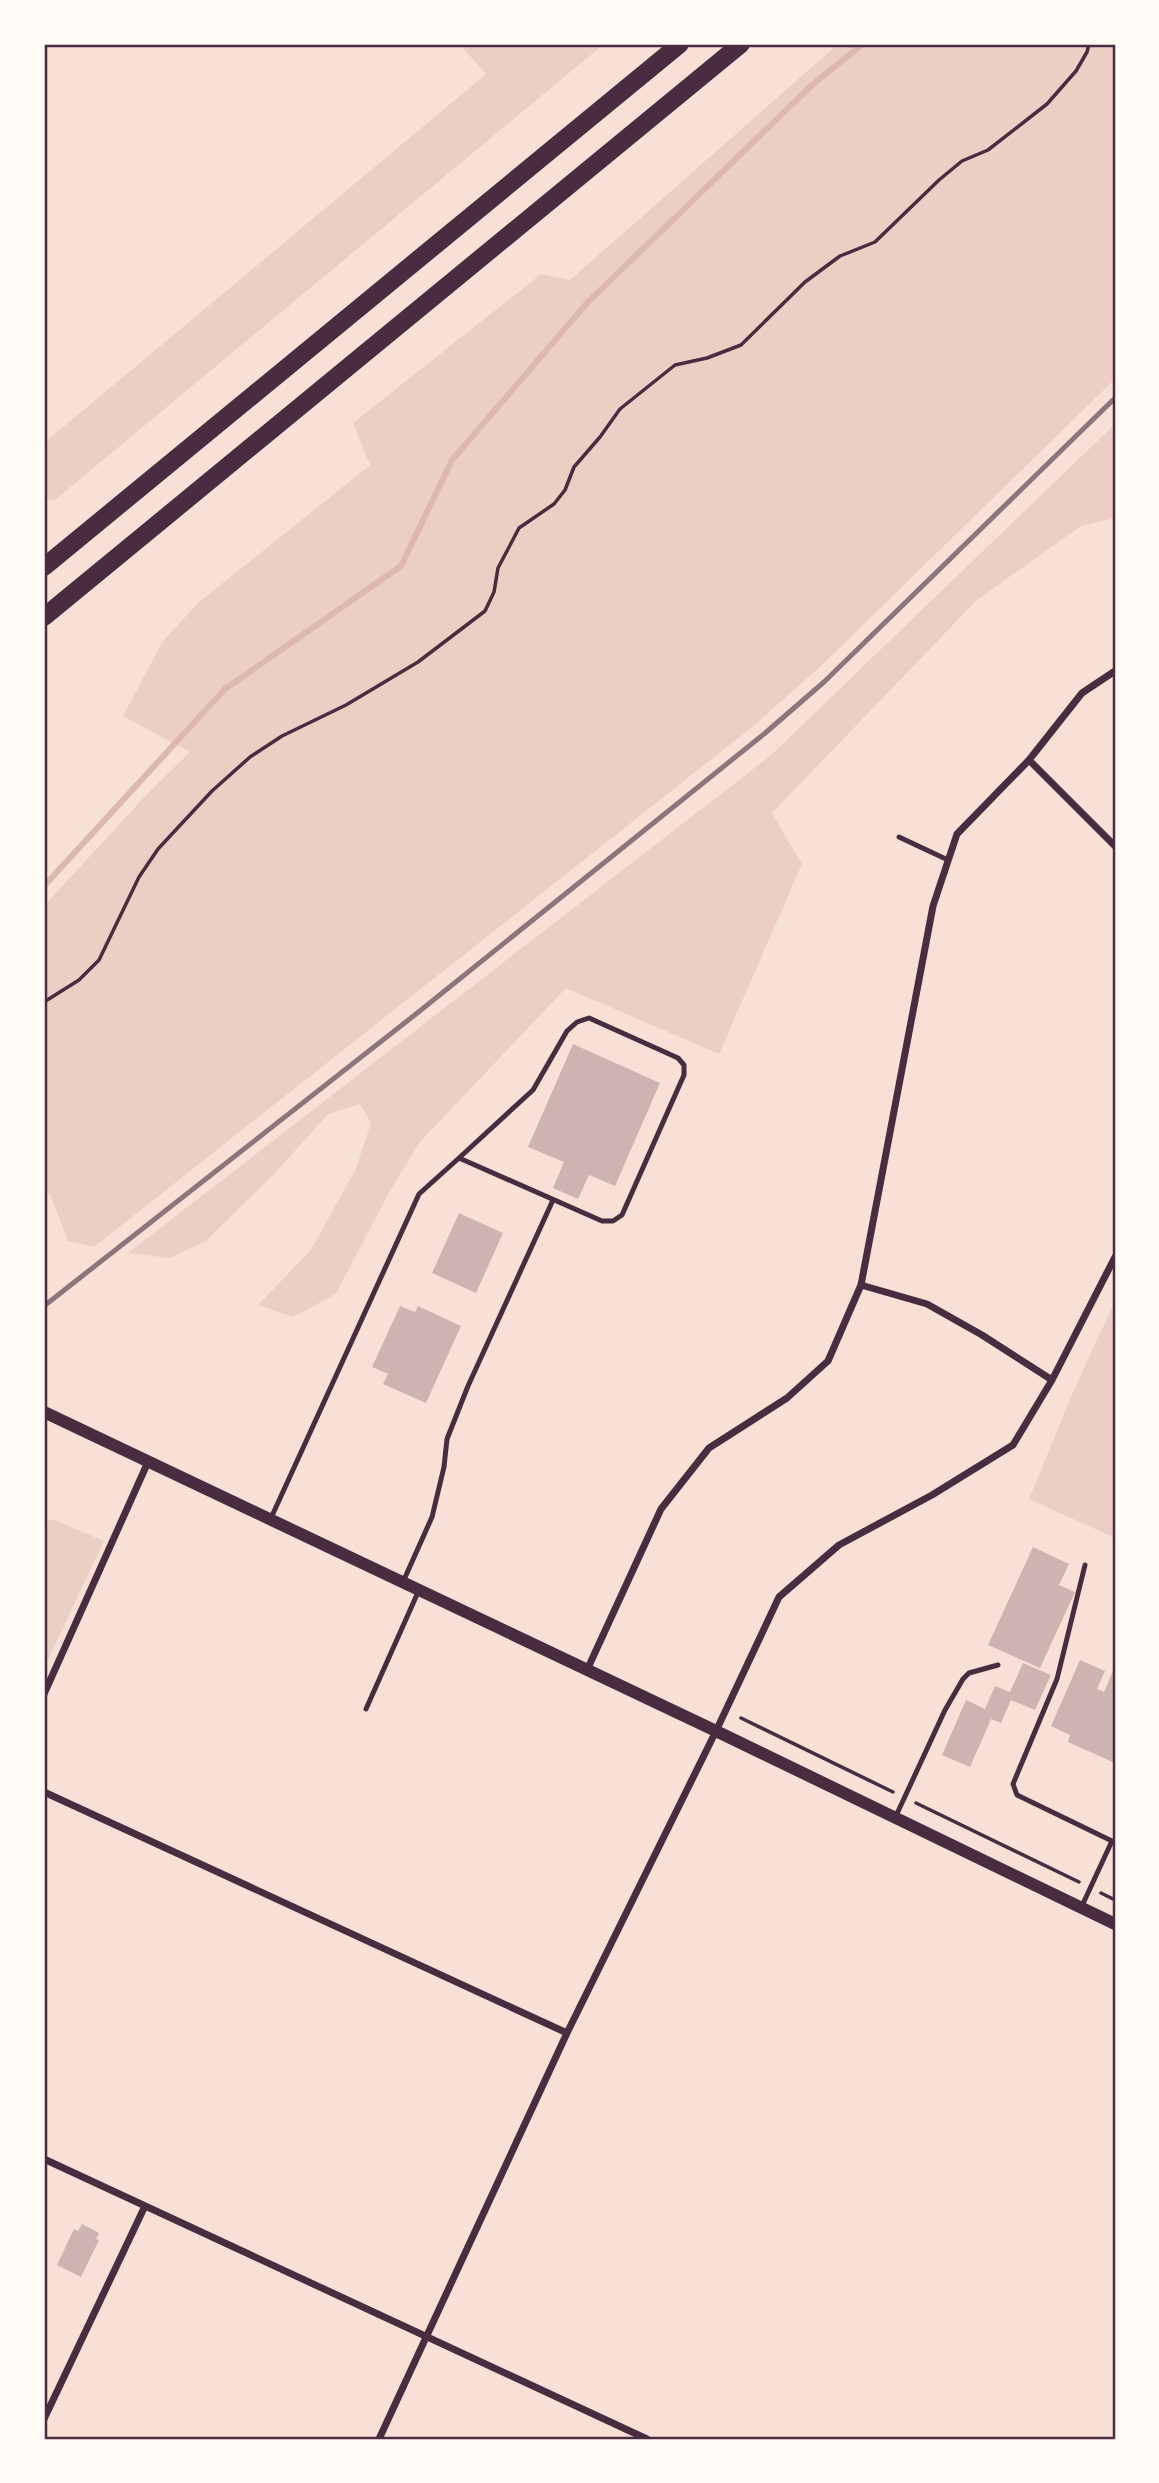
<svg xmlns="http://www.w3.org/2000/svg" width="1159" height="2483" font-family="'Golos Text',sans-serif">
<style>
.green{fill:#ebcfc5}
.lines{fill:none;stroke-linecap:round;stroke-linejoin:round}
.stream{stroke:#dcb8b0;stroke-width:6}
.building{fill:#ccb4b1}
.path{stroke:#4a2c40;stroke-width:3.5}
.service{stroke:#4a2c40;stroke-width:5}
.minor{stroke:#4a2c40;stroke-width:7}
.tertiary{stroke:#4a2c40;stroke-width:12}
.primary{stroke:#4a2c40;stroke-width:18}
.rail{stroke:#8f747c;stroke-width:5}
.neatline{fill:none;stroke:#4a2c40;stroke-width:2.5}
</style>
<rect width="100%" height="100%" fill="#f7e1d7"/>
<path class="green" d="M 459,44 L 604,44 L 55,500 L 44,500 L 44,443 L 486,74 Z
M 838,44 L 1115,44 L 1115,379 L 820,667 L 751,728 L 94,1247 L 68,1241 L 50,1194 L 44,1191 L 44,906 L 149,792 L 190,752 L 123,716 L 163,641 L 199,602 L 370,465 L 353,423 L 541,274 L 570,280 Z
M 1115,424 L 1115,518 L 1081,526 L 977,600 L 772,813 L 802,864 L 719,1054 L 566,988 L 419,1143 L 387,1196 L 336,1294 L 293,1317 L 258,1305 L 310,1251 L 355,1171 L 371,1123 L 360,1104 L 328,1114 L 275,1173 L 206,1241 L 169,1258 L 128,1253 L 770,756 Z
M 1115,1301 L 1115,1538 L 1029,1499 L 1073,1392 Z
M 52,1519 L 104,1541 L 44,1668 L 44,1523 Z"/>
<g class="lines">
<path class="stream" d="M 44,886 L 225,689 L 401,566 L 452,460 L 587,303 L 812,85 L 863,44"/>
</g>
<path class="building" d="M 573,1044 L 660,1083 L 615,1186 L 589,1175 L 578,1199 L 553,1188 L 564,1162 L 528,1147 Z
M 459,1213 L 503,1233 L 476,1293 L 432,1273 Z
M 400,1306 L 415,1312 L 418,1306 L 461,1326 L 426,1403 L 383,1384 L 388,1374 L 372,1367 Z
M 1033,1547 L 1069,1564 L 1059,1585 L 1075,1592 L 1040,1668 L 988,1645 Z
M 1080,1660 L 1105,1671 L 1097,1689 L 1104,1692 L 1115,1666 L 1115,1763 L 1068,1742 L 1070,1735 L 1051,1726 Z
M 1023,1663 L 1051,1675 L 1035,1710 L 1011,1700 L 1001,1723 L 991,1719 L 970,1767 L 942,1755 L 966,1700 L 985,1709 L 995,1686 L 1010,1692 Z
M 82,2224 L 99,2233 L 96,2239 L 99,2240 L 81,2277 L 57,2265 L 74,2229 L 78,2231 Z"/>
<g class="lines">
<path class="path" d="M 44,1002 L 79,980 L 99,960 L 139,877 L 158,849 L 212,791 L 250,757 L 282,736 L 346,705 L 418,662 L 485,611 L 494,592 L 498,568 L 519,528 L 554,504 L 565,490 L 574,467 L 600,437 L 620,409 L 675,365 L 707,358 L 741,345 L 805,282 L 840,256 L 875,242 L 939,180 L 962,161 L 988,150 L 1047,104 L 1076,71 L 1087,52 L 1089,44
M 741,1718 L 893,1792
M 916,1803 L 1079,1882
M 1101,1893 L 1115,1900"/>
<path class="service" d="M 899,837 L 948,860
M 589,1018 L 678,1058 L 684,1065 L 684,1075 L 622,1215 L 613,1221 L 602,1221 L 459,1158 L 533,1090 L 567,1031 L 577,1022 Z
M 271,1518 L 419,1194 L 459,1158
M 403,1582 L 432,1517 L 444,1467 L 447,1439 L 468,1386 L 553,1200
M 366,1709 L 419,1590
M 895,1818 L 945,1710 L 963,1679 L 969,1673 L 998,1665
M 1081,1908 L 1112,1841 L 1017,1795 L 1013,1784 L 1057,1679 L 1085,1565"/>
<path class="minor" d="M 1029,760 L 1115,846
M 861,1285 L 927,1304 L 982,1335 L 1052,1380
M 587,1670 L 661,1509 L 709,1448 L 787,1398 L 828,1361 L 861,1285 L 933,906 L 957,834 L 1029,760 L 1082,693 L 1115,671
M 44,1694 L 148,1462
M 44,1792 L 567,2033
M 44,2159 L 647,2439
M 44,2419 L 145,2206
M 379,2439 L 567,2033 L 716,1731 L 779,1597 L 839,1545 L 932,1495 L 1013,1445 L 1052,1380 L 1115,1257"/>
<path class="tertiary" d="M 44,1412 L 716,1731 L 1115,1924"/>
<path class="primary" d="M 44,567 L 680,44
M 44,617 L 741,44"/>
<path class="rail" d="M 44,1306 L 416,1014 L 764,734 L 824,682 L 1115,398"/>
</g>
<rect width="1159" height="2483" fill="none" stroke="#fffaf5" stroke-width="91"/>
<rect x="46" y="46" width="1068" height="2392" class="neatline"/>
</svg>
